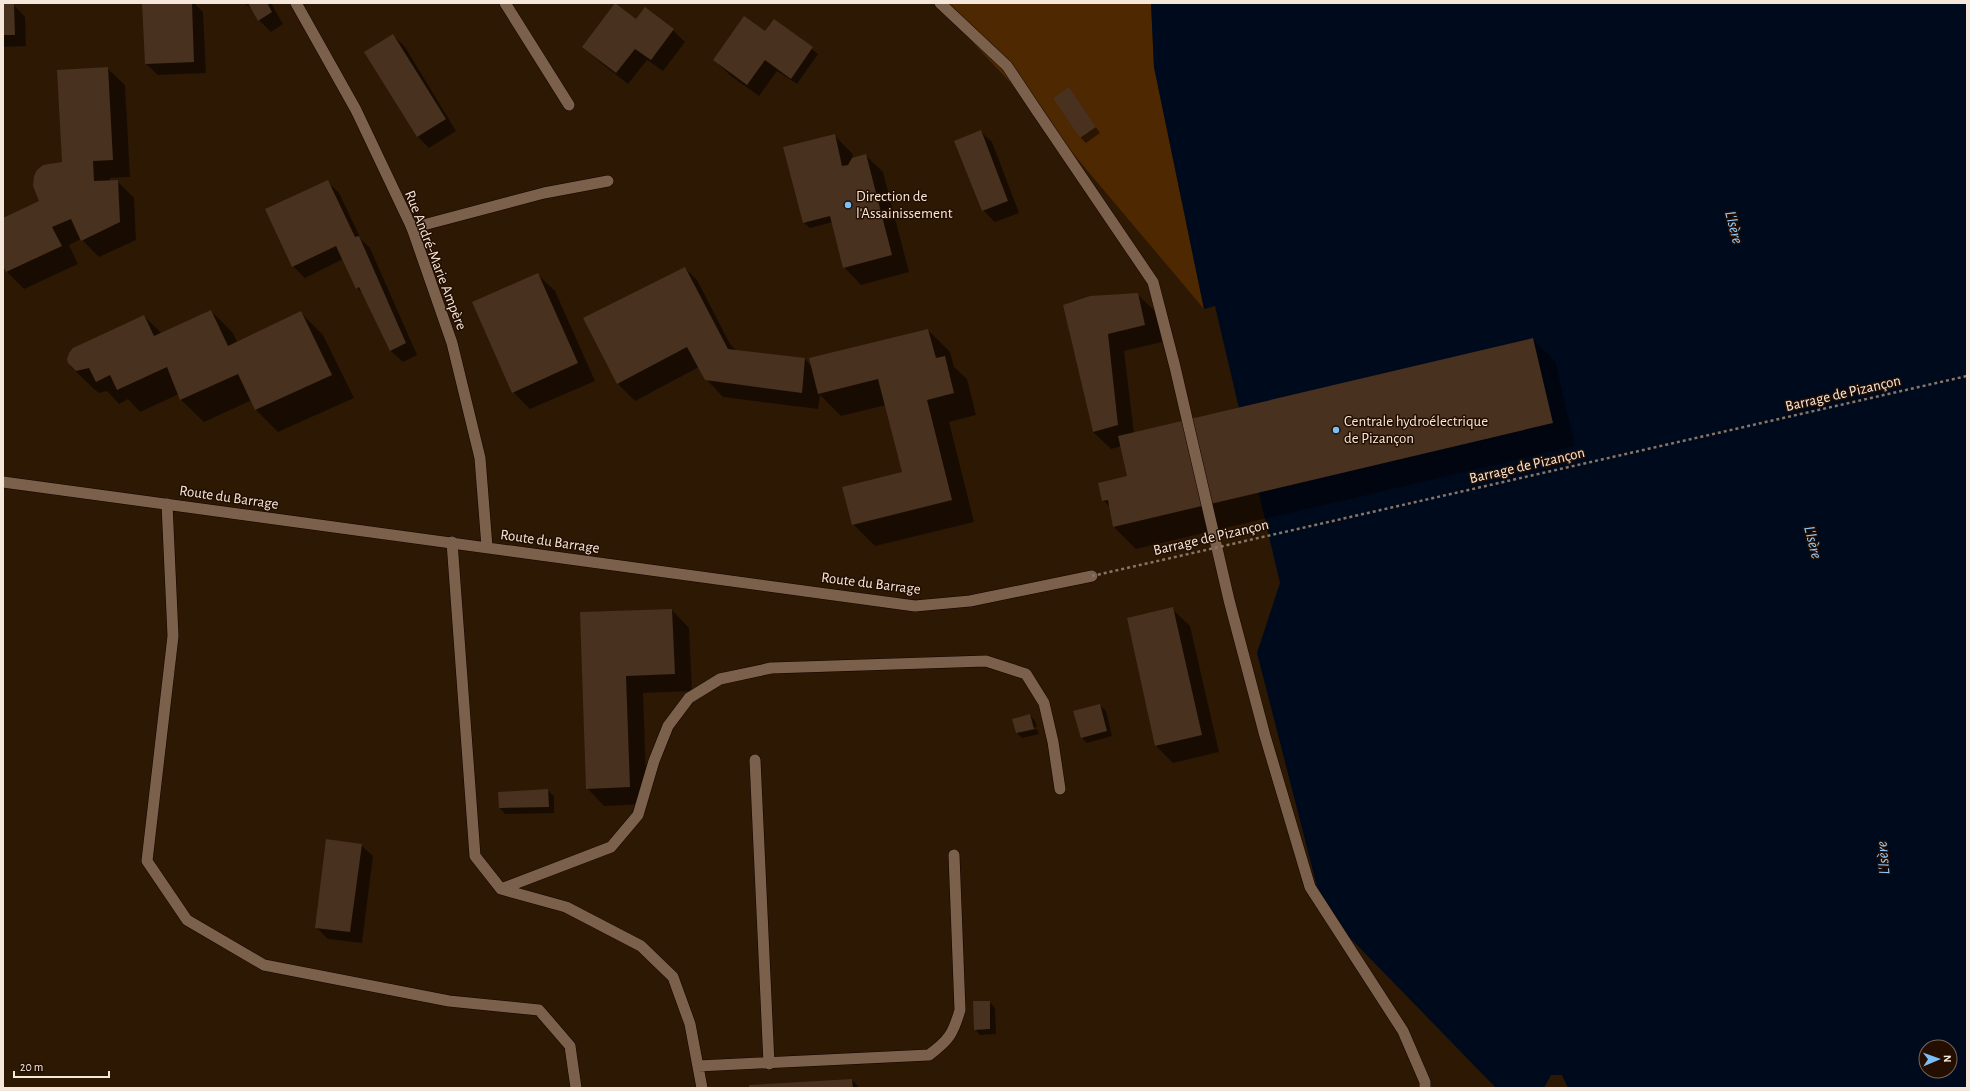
<svg xmlns="http://www.w3.org/2000/svg" width="1970" height="1091" font-family="'Alegreya Sans',sans-serif">
<style>
.green{fill:#4e2800}
.water{fill:#000a1d;fill-rule:evenodd}
.shadow{fill:#0007}
.building{fill:#48311e}
.lines{fill:none;stroke-linecap:round;stroke-linejoin:round}
.service-casing{stroke:#140300;stroke-width:12}
.minor-casing{stroke:#140300;stroke-width:12}
.service{stroke:#7b614c;stroke-width:11}
.minor{stroke:#7b614c;stroke-width:11}
.path-bridge{stroke:#887565;stroke-width:2.5;stroke-dasharray:3 3;stroke-linecap:butt}
.poi-dot{fill:#7bbef8;stroke:#230e00;stroke-width:1.5}
.labels{text-anchor:middle;stroke-width:3;stroke-linejoin:round;paint-order:stroke}
.poi-label{font-size:15px;fill:#f6e7db;stroke:#230e00;text-anchor:start}
.street-label{font-size:15px;fill:#f6e7db;stroke:#230e00}
.water-label{font-size:16px;font-style:italic;fill:#91cbfe;stroke:#230e00}
</style>
<rect width="100%" height="100%" fill="#2d1804"/>
<path class="green" d="M 936,3 L 1151,3 L 1154,67 L 1204,309 L 1037,111 Z"/>
<path class="water" d="M 1151,3 L 1967,3 L 1967,1088 L 1568,1088 L 1562,1075 L 1551,1075 L 1544,1088 L 1496,1088 L 1323,910 L 1257,653 L 1280,583 L 1215,306 L 1204,309 L 1154,67 ZM 1926,1047 L 1950,1047 L 1950,1071 L 1926,1071 Z"/>
<path class="shadow" d="M 143,3 L 194,3 L 203,12 L 206,73 L 158,75 L 146,64 Z
M 244,3 L 271,3 L 283,24 L 271,32 L 259,20 L 253,10 Z
M 3,5 L 14,5 L 25,17 L 26,46 L 3,47 Z
M 774,20 L 818,54 L 797,84 L 777,71 L 759,96 L 731,76 L 714,60 L 770,36 Z
M 640,23 L 673,30 L 685,42 L 663,71 L 647,60 L 628,84 L 601,63 L 586,48 Z
M 393,35 L 405,47 L 456,131 L 429,148 L 418,137 L 366,52 Z
M 107,68 L 125,85 L 130,177 L 110,178 L 110,181 L 117,181 L 134,198 L 136,240 L 99,257 L 81,239 L 69,245 L 78,264 L 24,289 L 7,272 L 3,263 L 3,219 L 41,201 L 63,165 Z
M 1069,88 L 1100,133 L 1086,143 L 1080,137 Z
M 980,131 L 992,142 L 1019,213 L 995,222 L 983,210 Z
M 834,135 L 852,153 L 853,159 L 865,155 L 883,172 L 909,272 L 861,285 L 844,267 L 833,222 L 810,228 L 804,223 Z
M 328,182 L 339,193 L 361,239 L 370,248 L 417,355 L 403,362 L 391,351 L 364,295 L 357,288 L 343,259 L 305,278 L 293,266 Z
M 685,268 L 697,280 L 730,344 L 737,351 L 805,359 L 812,367 L 928,330 L 950,352 L 954,367 L 967,379 L 976,415 L 949,422 L 974,522 L 875,546 L 853,524 L 903,473 L 886,405 L 841,416 L 820,395 L 818,409 L 723,397 L 706,379 L 699,367 L 635,401 L 618,384 Z
M 537,274 L 555,291 L 595,381 L 530,409 L 513,392 Z
M 1137,294 L 1155,311 L 1162,342 L 1124,351 L 1134,433 L 1533,339 L 1555,361 L 1575,446 L 1136,549 L 1114,527 L 1110,507 L 1103,500 L 1128,476 L 1122,446 L 1111,449 L 1093,432 L 1064,306 Z
M 211,311 L 233,333 L 237,342 L 301,313 L 323,335 L 354,398 L 278,432 L 256,410 L 252,400 L 204,422 L 181,400 L 179,394 L 140,412 L 128,399 L 119,404 L 107,391 L 99,393 L 94,389 L 71,367 L 68,359 L 144,316 L 161,333 Z
M 1172,609 L 1190,626 L 1219,752 L 1173,763 L 1156,746 L 1128,619 Z
M 672,610 L 689,628 L 692,691 L 643,693 L 647,804 L 604,806 L 587,788 L 581,613 Z
M 1100,705 L 1106,711 L 1112,736 L 1087,743 L 1082,738 Z
M 1030,715 L 1035,721 L 1037,727 L 1019,731 L 1019,733 L 1037,729 L 1039,734 L 1022,738 L 1017,733 Z
M 548,791 L 554,796 L 554,813 L 505,814 L 500,808 Z
M 361,845 L 373,856 L 362,943 L 328,939 L 316,927 Z
M 990,1002 L 995,1008 L 996,1034 L 980,1035 L 975,1029 Z
M 852,1080 L 860,1088 L 750,1088 Z"/>
<path class="building" d="M 142,3 L 192,3 L 194,62 L 145,64 Z
M 248,3 L 267,3 L 272,12 L 258,21 Z
M 615,3 L 636,19 L 645,7 L 674,29 L 651,60 L 635,49 L 616,73 L 582,47 Z
M 3,4 L 14,4 L 15,35 L 3,35 Z
M 744,16 L 765,31 L 774,19 L 813,47 L 791,79 L 765,60 L 747,85 L 713,60 Z
M 393,34 L 446,119 L 417,137 L 364,52 Z
M 108,67 L 113,160 L 93,161 L 94,181 L 118,180 L 120,222 L 81,241 L 71,219 L 52,227 L 62,246 L 6,272 L 3,266 L 3,218 L 39,201 L 33,186 L 34,176 L 37,170 L 43,165 L 62,162 L 57,70 Z
M 1069,87 L 1096,127 L 1080,138 L 1053,98 Z
M 981,130 L 1008,201 L 982,211 L 954,141 Z
M 835,134 L 842,166 L 848,165 L 852,158 L 866,154 L 892,255 L 843,268 L 830,216 L 803,223 L 783,147 Z
M 328,180 L 355,237 L 359,236 L 406,343 L 390,351 L 359,287 L 356,289 L 336,246 L 292,267 L 265,209 Z
M 685,267 L 728,349 L 805,358 L 802,393 L 705,380 L 687,347 L 617,384 L 583,318 Z
M 538,273 L 578,363 L 512,393 L 472,302 Z
M 1138,293 L 1145,325 L 1108,334 L 1118,425 L 1093,432 L 1063,305 L 1090,296 Z
M 211,310 L 228,346 L 301,311 L 332,375 L 255,410 L 238,374 L 180,400 L 167,367 L 117,390 L 110,375 L 96,382 L 89,368 L 76,371 L 68,363 L 67,359 L 69,353 L 73,348 L 144,315 L 154,336 Z
M 928,329 L 936,358 L 945,356 L 954,393 L 927,400 L 952,500 L 852,525 L 842,487 L 902,472 L 878,379 L 818,394 L 809,358 Z
M 1533,338 L 1553,423 L 1113,527 L 1108,500 L 1102,501 L 1098,483 L 1127,476 L 1118,436 Z
M 1173,607 L 1202,735 L 1155,746 L 1127,618 Z
M 672,609 L 675,674 L 626,676 L 630,787 L 586,789 L 580,612 Z
M 1100,704 L 1107,731 L 1081,738 L 1073,711 Z
M 1030,714 L 1034,729 L 1016,733 L 1012,719 Z
M 548,789 L 549,807 L 499,808 L 498,792 Z
M 326,839 L 362,844 L 350,932 L 315,928 Z
M 973,1001 L 990,1001 L 990,1029 L 974,1030 Z
M 852,1079 L 853,1088 L 749,1088 L 749,1085 Z"/>
<g class="lines">
<g class="service-casing">
<path id="service" d="M 1037,111 L 1153,282 L 1175,367 L 1229,600 L 1265,736 L 1310,887 L 1403,1031 L 1425,1082 L 1425,1088
M 412,228 L 544,193 L 608,181
M 167,504 L 173,636 L 147,861 L 187,920 L 264,965 L 449,1001 L 539,1010 L 570,1046 L 576,1088
M 452,542 L 475,856 L 501,889 L 566,907 L 641,946 L 673,977 L 690,1024 L 702,1088
M 755,760 L 769,1064
M 501,889 L 611,847 L 638,815 L 654,761 L 668,726 L 689,698 L 720,679 L 771,668 L 986,661 L 1026,674 L 1044,703 L 1053,742 L 1060,789
M 698,1066 L 929,1055 C 949,1040 953,1034 960,1010 L 954,855"/>
</g>
<g class="minor-casing">
<path id="minor" d="M 296,3 L 356,110 L 412,228 L 452,343 L 480,458 L 487,547
M 505,3 L 569,105
M 940,3 L 1007,66 L 1037,111
M 3,482 L 915,606 L 970,601 L 1092,576"/>
</g>
<use href="#service" class="service"/>
<use href="#minor" class="minor"/>
<path class="path-bridge" d="M 1092,576 L 1967,376"/>
</g>
<g class="poi-dot">
<circle cx="848" cy="205" r="4"/>
<circle cx="1336" cy="430" r="4"/>
</g>
<g class="labels">
<g class="poi-label">
<text x="856" y="201">Direction de<tspan x="856" dy="17">l'Assainissement</tspan></text>
<text x="1344" y="426">Centrale hydroélectrique<tspan x="1344" dy="17">de Pizançon</tspan></text>
</g>
<g class="street-label">
<text transform="translate(436 260) rotate(69)" y="5">Rue André-Marie Ampère</text>
<text transform="translate(1843 393) rotate(-13)" y="5">Barrage de Pizançon</text>
<text transform="translate(1527 465) rotate(-13)" y="5">Barrage de Pizançon</text>
<text transform="translate(229 497) rotate(8)" y="5">Route du Barrage</text>
<text transform="translate(1211 537) rotate(-13)" y="5">Barrage de Pizançon</text>
<text transform="translate(550 541) rotate(8)" y="5">Route du Barrage</text>
<text transform="translate(871 583) rotate(7)" y="5">Route du Barrage</text>
</g>
<g class="water-label">
<text transform="translate(1735 227) rotate(76)" y="6">L'Isère</text>
<text transform="translate(1814 542) rotate(76)" y="6">L'Isère</text>
<text transform="translate(1882 858) rotate(-95)" y="6">L'Isère</text>
</g>
</g>
<rect width="1970" height="1091" fill="none" stroke="#f6e7db" stroke-width="8"/>
<g transform="translate(1938 1059) rotate(88)"><circle r="19" fill="#230e00" stroke="#776558"/>
<path d="M0-3L7 15L0 10L-7 15Z" fill="#7bbef8"/>
<text y="-6" font-size="11" font-weight="bold" text-anchor="middle" fill="#f6e7db">N</text>
</g>
<path d="M14 1071v6h95v-6" fill="none" stroke="#f6e7db" stroke-width="2"/>
<text x="20" y="1071" font-size="12" fill="#f6e7db" stroke="#230e00" stroke-width="3" paint-order="stroke">20 m</text>
</svg>
